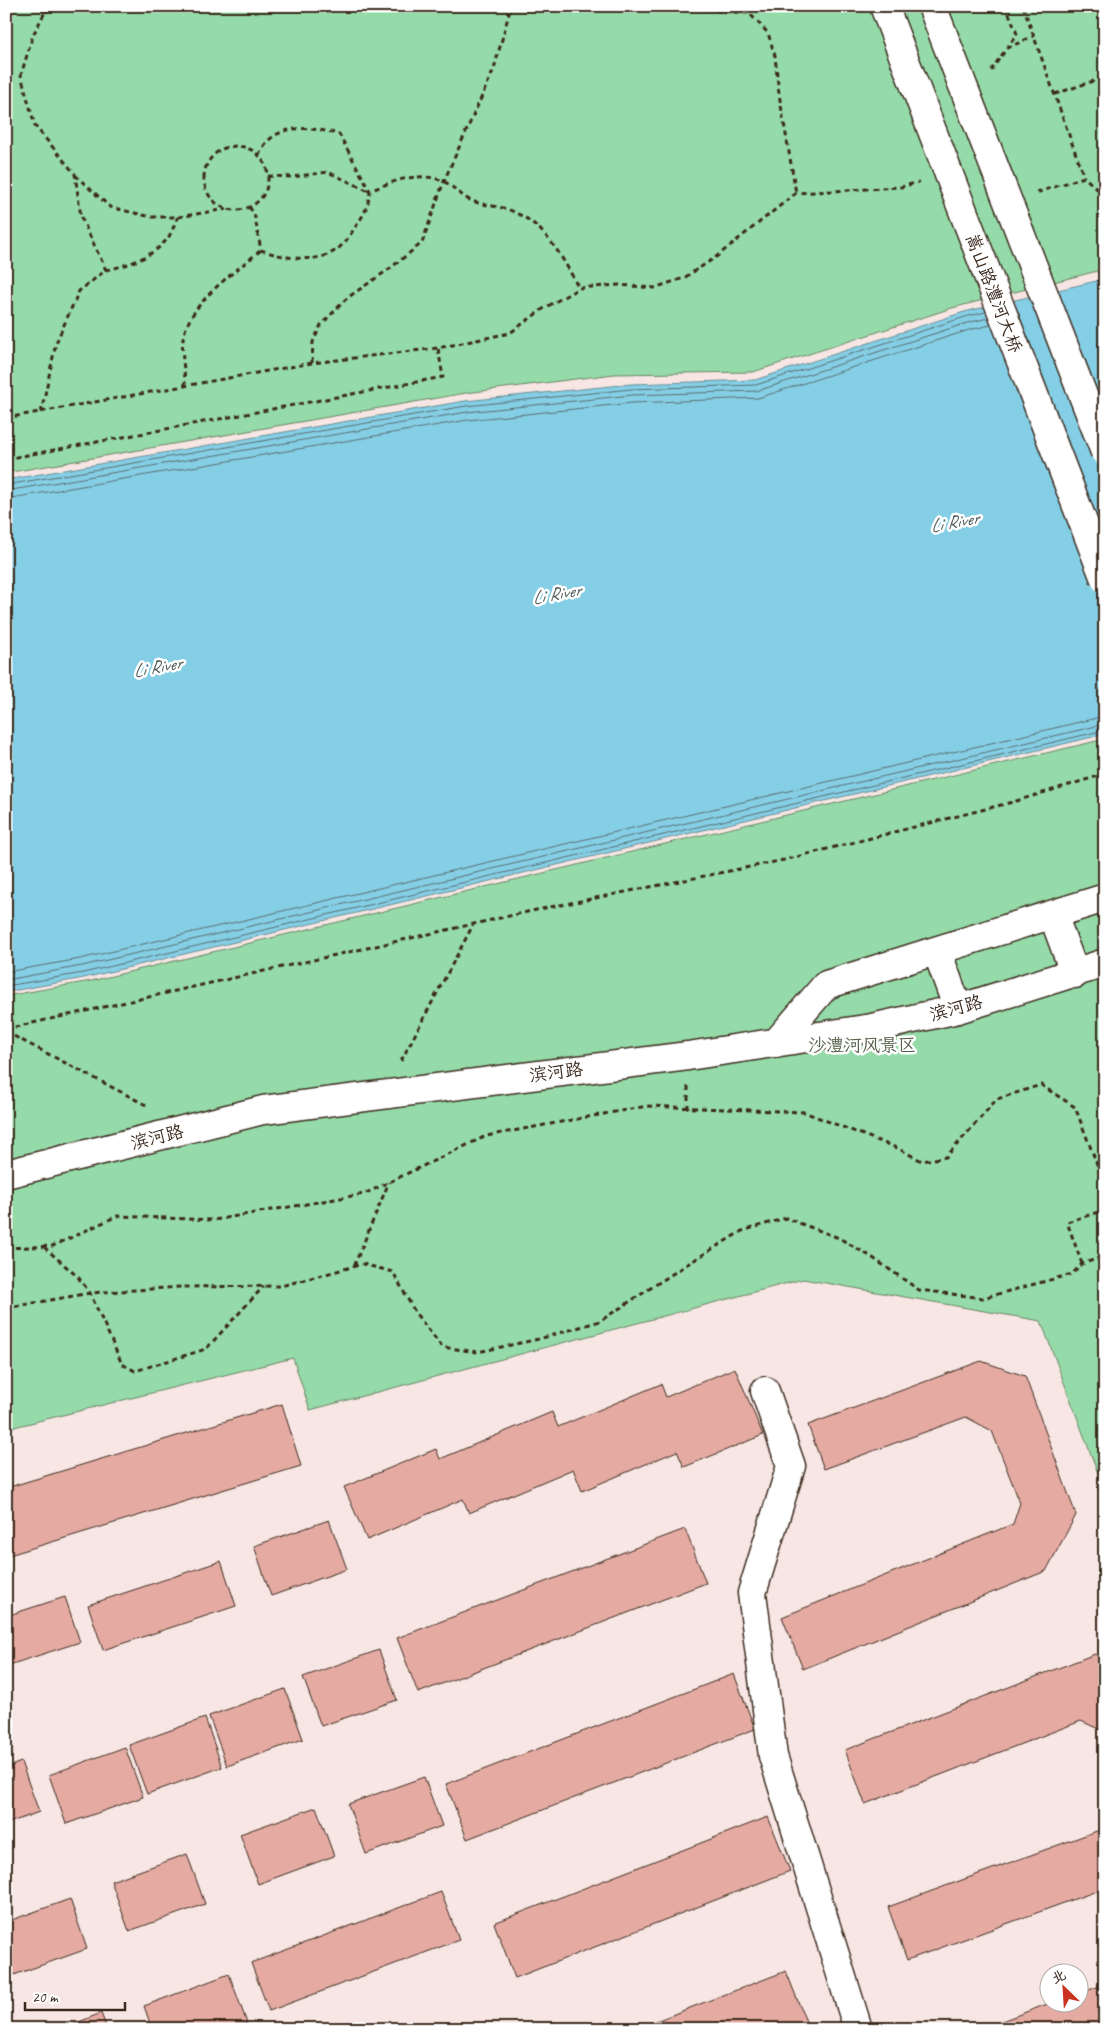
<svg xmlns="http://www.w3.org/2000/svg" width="1111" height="2035" font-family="Caveat,'LXGW WenKai TC',sans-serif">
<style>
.green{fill:#95dba9;stroke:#688264}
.water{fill:#85cfe6;stroke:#678d96}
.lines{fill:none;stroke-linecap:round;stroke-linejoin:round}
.shore{stroke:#596c6e;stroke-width:1}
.building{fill:#e5aba3;stroke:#3b2a1e}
.minor-casing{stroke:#3b2a1e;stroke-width:31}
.path{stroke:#3b2a1e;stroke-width:3;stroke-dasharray:5 4;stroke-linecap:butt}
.minor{stroke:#fff;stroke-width:28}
.major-bridge-casing{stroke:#3b2a1e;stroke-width:31;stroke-linecap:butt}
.major-bridge{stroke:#fff;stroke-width:28}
.labels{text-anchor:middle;stroke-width:5;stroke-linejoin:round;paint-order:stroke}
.street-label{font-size:18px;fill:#3b2a1e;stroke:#fff}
.park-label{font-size:18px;fill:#565f48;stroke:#fff}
.water-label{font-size:19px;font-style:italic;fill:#515c5a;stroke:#fff}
</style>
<rect width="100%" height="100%" fill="#f7e6e3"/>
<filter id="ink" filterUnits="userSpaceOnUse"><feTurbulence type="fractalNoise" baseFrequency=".02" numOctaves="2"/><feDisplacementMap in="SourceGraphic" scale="10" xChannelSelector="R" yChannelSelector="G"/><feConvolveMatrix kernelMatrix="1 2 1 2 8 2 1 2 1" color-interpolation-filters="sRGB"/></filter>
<g filter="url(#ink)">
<path class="green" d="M 6,6 L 1105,6 L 1105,269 L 952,308 L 753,372 L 614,374 L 466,393 L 6,473 Z
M 1105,739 L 1105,1492 L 1041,1321 L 803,1279 L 310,1410 L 293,1358 L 6,1429 L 6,996 L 91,981 Z"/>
<path class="water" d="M 1105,279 L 1105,734 L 84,978 L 6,992 L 6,480 L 465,401 L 631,384 L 755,380 L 964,312 Z"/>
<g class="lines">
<path class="shore" d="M 6,485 L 466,406 L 631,389 L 756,385 L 965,317 L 986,312
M 6,491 L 467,412 L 632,395 L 757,391 L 967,323 L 988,318
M 6,499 L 468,420 L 632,403 L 758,398 L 969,330 L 991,325
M 6,972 L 80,959 L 1105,716
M 6,980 L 82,966 L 1105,724
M 6,986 L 83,973 L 1105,730"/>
</g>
<path class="building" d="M 981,1361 L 1025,1376 L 1076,1515 L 1046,1571 L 803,1669 L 782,1617 L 1013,1524 L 1020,1503 L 992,1431 L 966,1417 L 824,1469 L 808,1425 Z
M 735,1368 L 763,1435 L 684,1467 L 677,1451 L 582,1491 L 573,1469 L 469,1513 L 463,1499 L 367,1540 L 344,1487 L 436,1449 L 440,1459 L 552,1412 L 558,1427 L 661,1384 L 666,1397 Z
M 282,1404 L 301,1466 L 6,1556 L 6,1488 Z
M 329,1520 L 347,1569 L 271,1596 L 254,1546 Z
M 685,1529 L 706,1583 L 418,1693 L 397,1638 Z
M 221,1561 L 236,1606 L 103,1650 L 88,1605 Z
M 65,1597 L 80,1642 L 6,1666 L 6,1616 Z
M 379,1650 L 397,1700 L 321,1726 L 303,1677 Z
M 1095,1654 L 1105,1660 L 1105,1734 L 1103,1731 L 1081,1721 L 865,1804 L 845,1750 Z
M 734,1674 L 755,1729 L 467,1839 L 446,1784 Z
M 285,1689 L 303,1739 L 227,1766 L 209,1716 Z
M 205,1718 L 222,1767 L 147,1794 L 129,1745 Z
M 125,1747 L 143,1797 L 66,1824 L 49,1775 Z
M 21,1762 L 39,1812 L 6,1824 L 6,1768 Z
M 424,1777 L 442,1826 L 366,1854 L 348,1804 Z
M 316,1807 L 334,1856 L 258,1884 L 240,1834 Z
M 768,1817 L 790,1871 L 515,1978 L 494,1923 Z
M 1105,1828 L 1105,1888 L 907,1960 L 888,1907 Z
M 187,1854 L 205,1904 L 129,1931 L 111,1881 Z
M 441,1892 L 459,1940 L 269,2011 L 251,1963 Z
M 70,1899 L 87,1949 L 11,1976 L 6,1963 L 6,1922 Z
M 786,1971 L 807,2024 L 795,2029 L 635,2029 Z
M 229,1974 L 247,2023 L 232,2029 L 152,2029 L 144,2006 Z
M 1105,1984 L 1105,2029 L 980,2029 L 1053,2002 L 1078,2002 L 1078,1994 Z
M 101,2013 L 107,2029 L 62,2029 Z"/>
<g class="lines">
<g class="minor-casing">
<path id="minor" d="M 1053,915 L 1075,974
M 937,951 L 958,1009
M 776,1043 L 826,985 L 1105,898
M 6,1174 L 263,1110 L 688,1056 L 872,1028 L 958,1009 L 1105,963
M 765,1391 L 791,1466 L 752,1593 L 773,1756 L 858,2029"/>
</g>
<path class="path" d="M 35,6 C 44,13 53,13 62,6
M 633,6 L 636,6
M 689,6 L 721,11
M 720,6 L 721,11 L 749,13 L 768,33 L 775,56 L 779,94 L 796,193
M 1023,6 L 1084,177
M 1007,48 L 1034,36
M 993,71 L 992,69 L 1017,34 L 1006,6
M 1055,94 L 1105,77
M204 178a32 32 0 1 1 64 0a32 32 0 1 1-64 0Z
M 259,155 C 273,121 311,127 339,134 L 370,191
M 75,175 L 110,207 L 151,217 L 178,217 L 227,209
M 268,176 L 292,177 L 328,172 L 369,191
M 1038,190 L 1039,192 L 1084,177 L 1105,196
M 249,207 L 254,213 L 261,250 C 281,257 314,264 333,252 C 343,247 350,235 356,226 C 365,213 368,207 370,191 C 393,181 418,171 443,181 C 454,186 461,197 472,201 C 486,206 503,206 516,213 C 547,227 563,259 579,288
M 106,270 C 129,265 153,257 168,238 C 172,232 175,223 178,217
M 312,363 L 313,342 L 321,325 L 347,298 L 388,270 L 422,243 L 444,181 L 494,69 L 511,6
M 185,386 C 185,371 181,354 183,339 C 189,302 234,273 261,250
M 41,413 L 56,343 L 79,291 L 106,270 L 81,217 L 75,174 L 35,126 L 21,75 L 33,35 L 45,12
M 6,418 L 312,363 L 438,348 L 510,333 L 543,309 L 579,288 L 619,285 L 654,288 L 684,278 L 716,257 L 796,193 L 901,187 L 919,182
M 6,459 L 443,377 L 438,348
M 6,1029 L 536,910 L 784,860 L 1013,802 L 1105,774
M 6,1032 L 148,1106
M 401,1061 L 473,925
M 688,1086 L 688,1108
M 44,1247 L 78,1277 L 90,1293 L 122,1364 L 135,1371 L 206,1349 L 264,1286
M 6,1248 L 53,1246 L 117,1216 L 214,1220 L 364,1194 L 486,1136 L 647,1106 L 804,1112 L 897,1148 L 922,1161 L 946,1157 L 997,1099 L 1041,1085 L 1075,1107 L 1105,1185
M 1082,1264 L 1067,1222 L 1105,1210
M 354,1266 L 389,1182
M 6,1308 L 90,1293 L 181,1287 L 281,1286 L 363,1264 L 393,1272 L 416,1314 L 442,1347 L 478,1352 L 539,1339 L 600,1321 L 686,1265 L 742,1231 L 786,1218 L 839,1238 L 870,1256 L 919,1290 L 983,1298 L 1072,1274 L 1082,1264 L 1105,1256"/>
<use href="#minor" class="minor"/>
<g class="major-bridge-casing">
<path id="major-bridge" d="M 884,6 L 1105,579
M 932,6 L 1105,452"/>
</g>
<use href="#major-bridge" class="major-bridge"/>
</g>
</g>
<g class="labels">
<g class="street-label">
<text transform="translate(994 293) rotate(69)" y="6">嵩山路澧河大桥</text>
<text transform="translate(956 1008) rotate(-15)" y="6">滨河路</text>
<text transform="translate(556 1072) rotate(-7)" y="6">滨河路</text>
<text transform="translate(157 1137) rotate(-14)" y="6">滨河路</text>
</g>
<g class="park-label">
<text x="862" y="1051">沙澧河风景区</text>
</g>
<g class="water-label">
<text transform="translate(954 521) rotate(-10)" y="7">Li River</text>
<text transform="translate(556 593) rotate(-10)" y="7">Li River</text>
<text transform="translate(157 666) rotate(-10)" y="7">Li River</text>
</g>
</g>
<rect width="1111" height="2035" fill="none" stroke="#fff" stroke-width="25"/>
<rect x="12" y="12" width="1086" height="2010" fill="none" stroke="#3b2a1e" stroke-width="2" filter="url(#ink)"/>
<g transform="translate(1064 1988) rotate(335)"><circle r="24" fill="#ffffff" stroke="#b1aaa5"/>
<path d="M0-4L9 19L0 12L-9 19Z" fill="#c8321e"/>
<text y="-8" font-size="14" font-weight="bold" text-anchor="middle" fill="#3b2a1e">北</text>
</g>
<path d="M25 2002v8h100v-8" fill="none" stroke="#3b2a1e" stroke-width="2.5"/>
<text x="32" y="2002" font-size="15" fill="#3b2a1e" stroke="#ffffff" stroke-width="4" paint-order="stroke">20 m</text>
</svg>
